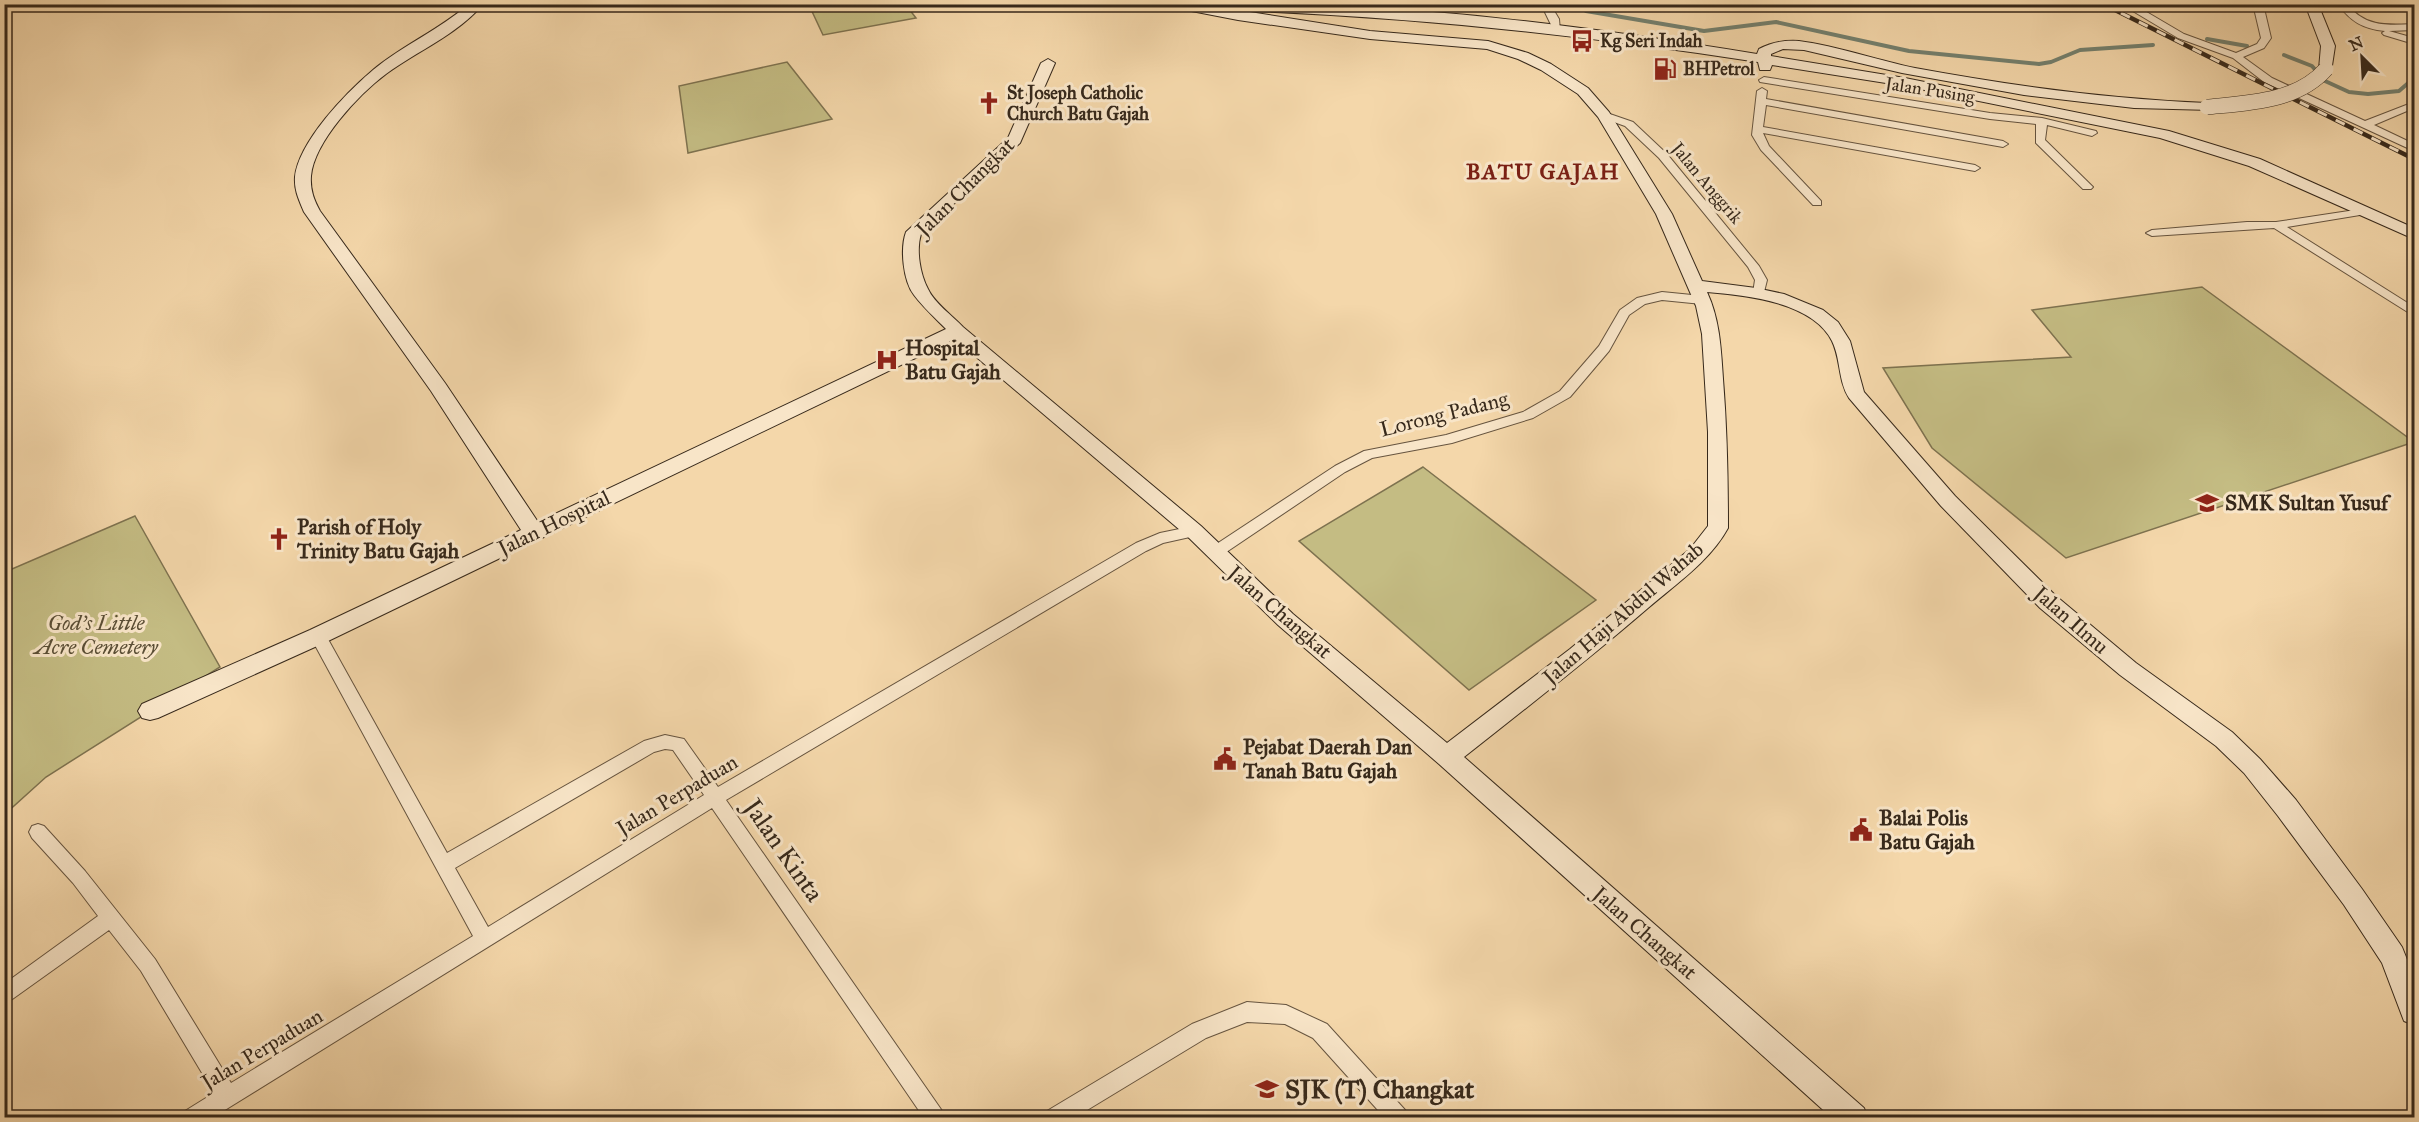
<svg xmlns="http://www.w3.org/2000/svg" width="2419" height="1122" font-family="'IM FELL Great Primer',serif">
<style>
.green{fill:#c4bc83;stroke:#7e724f;stroke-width:1.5}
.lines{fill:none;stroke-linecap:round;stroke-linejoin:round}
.stream{stroke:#74806e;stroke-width:4}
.street-casing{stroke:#66543f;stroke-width:2}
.secondary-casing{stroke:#37291b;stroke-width:2}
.street{fill:#f8e5c8;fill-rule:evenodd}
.secondary{fill:#f8e5c8;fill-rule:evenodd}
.rail-casing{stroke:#37291b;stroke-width:4.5}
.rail{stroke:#f8e5c8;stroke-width:3;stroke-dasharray:10;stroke-linecap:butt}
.secondary-bridge-casing{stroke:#37291b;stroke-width:16;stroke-linecap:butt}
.secondary-bridge{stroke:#f8e5c8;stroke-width:15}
.labels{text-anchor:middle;stroke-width:6;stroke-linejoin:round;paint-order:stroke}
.far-poi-label{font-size:18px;font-weight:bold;fill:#37291b;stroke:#f8e5c8;text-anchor:start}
.far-street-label{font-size:18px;fill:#37291b;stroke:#f8e5c8}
.street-label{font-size:21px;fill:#37291b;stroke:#f8e5c8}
.poi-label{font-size:21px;font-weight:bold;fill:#37291b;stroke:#f8e5c8;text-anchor:start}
.park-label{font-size:21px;font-style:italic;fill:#5a4e35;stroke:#f8e5c8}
.far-district-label{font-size:22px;font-weight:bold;letter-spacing:1.5px;fill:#7a1f14;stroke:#f8e5c8}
.near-street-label{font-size:26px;fill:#37291b;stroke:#f8e5c8}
.near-poi-label{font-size:26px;font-weight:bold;fill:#37291b;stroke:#f8e5c8;text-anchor:start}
</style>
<rect width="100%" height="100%" fill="#f4d7aa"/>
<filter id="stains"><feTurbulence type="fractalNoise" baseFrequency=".00333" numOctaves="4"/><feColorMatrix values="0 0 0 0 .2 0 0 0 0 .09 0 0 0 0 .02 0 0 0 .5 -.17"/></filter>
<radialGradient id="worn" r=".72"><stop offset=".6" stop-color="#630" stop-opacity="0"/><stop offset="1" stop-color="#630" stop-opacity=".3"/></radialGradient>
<path class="green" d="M 809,5 L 906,5 L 916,18 L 823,35 Z
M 787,62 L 832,119 L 688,153 L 679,86 Z
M 2202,287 L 2414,442 L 2066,558 L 1932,448 L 1883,368 L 2071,357 L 2032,310 Z
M 1423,467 L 1596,600 L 1469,690 L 1299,541 Z
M 135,516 L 220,667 L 46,777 L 5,814 L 5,572 Z"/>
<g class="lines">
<path class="stream" d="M 1586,11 L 1704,31 L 1776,22 L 1909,51 L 2039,64 L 2051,62 L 2080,50 L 2153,45
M 2207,39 L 2247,46
M 2284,55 L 2312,66 L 2325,81 L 2349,92 L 2368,94 L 2399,91 L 2414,78"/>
<g class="street-casing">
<path id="street" d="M 1541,4 L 1550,4 L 1559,19 L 1560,31 L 1554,31 Z
M 2121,4 L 2133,4 L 2184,34 L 2236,53 L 2257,44 L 2261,38 L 2253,4 L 2263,4 L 2271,38 L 2264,48 L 2243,57 L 2272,78 L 2365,121 L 2414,102 L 2414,108 L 2374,125 L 2414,144 L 2414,151 L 2264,82 L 2233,58 L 2178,38 Z
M 2338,4 L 2347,4 C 2366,28 2388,25 2414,24 L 2414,30 L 2389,31 L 2414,38 L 2414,44 L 2384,35 L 2382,33 L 2385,31 C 2363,29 2350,21 2338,4 Z
M 1764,77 L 1990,113 L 2042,118 L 2096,131 L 2097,133 L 2092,136 L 2047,125 L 2045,140 L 2093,187 L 2091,189 L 2083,189 L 2036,143 L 2036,124 L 1990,119 L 1760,82 L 1759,80 Z
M 1762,88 L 1767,91 L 1766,99 L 2003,141 L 2008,144 L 2003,147 L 1766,105 L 1763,127 L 1975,165 L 1980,168 L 1975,171 L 1763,133 L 1769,146 L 1821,201 L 1821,205 L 1813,205 L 1761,150 L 1752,135 L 1757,91 Z
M 1604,112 L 1633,122 L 1667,154 L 1759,266 L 1767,280 L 1763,296 L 1755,296 L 1753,293 L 1755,280 L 1748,267 L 1659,158 L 1625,126 L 1600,117 L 1599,115 Z
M 2362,209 L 2368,212 L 2366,214 L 2287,227 L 2414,307 L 2414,316 L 2274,228 L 2152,236 L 2146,233 L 2152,230 L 2247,222 L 2276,222 Z
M 1662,292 L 1702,296 L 1708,300 L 1702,304 L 1662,300 L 1645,304 L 1629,315 L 1609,351 L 1570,397 L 1533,418 L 1452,443 L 1372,458 L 1345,472 L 1219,557 L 1209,557 L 1207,553 L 1209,549 L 1335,466 L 1364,451 L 1446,435 L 1523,412 L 1560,391 L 1599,346 L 1620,310 L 1637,298 Z
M 1194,526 L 1199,527 L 1201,531 L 1199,535 L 1163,543 L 1146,551 L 726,800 L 947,1118 L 924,1118 L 712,808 L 212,1118 L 182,1118 L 185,1111 L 214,1093 L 141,971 L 109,930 L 4,1005 L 4,984 L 98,916 L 73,883 L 32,838 L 29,832 L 32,826 L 38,824 L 44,826 L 85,871 L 155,959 L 231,1083 L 473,936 L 310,636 L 312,632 L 318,630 L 324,632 L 447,853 L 644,741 L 665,735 L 684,739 L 718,787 L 1136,543 L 1160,533 ZM 665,749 L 673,750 L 704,795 L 488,927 L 455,868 L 654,752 Z
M 1247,1002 L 1286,1005 L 1327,1024 L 1406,1111 L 1409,1118 L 1385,1118 L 1313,1038 L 1285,1024 L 1247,1022 L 1206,1038 L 1074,1118 L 1044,1118 L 1047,1111 L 1192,1024 Z"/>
</g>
<g class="secondary-casing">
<path id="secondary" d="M 469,4 L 483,4 C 457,35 417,51 386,74 C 359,94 314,142 311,176 C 310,190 314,200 320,211 L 445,383 L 538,522 L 946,329 C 935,318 923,307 914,295 C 903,281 900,248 906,232 L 1008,138 L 1041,63 L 1048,59 L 1055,63 L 1020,143 L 921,234 C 916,250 920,274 928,289 C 934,303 953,316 963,327 L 1201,526 L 1293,614 L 1447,743 L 1570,649 L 1690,549 L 1708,526 L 1708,432 L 1702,334 L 1696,306 L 1656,214 L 1598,117 L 1578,94 L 1541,70 L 1518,59 L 1487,49 L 1370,39 L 1238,20 L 1176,8 L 1170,4 L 1199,4 L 1370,31 L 1488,41 L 1528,53 L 1551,64 L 1588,88 L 1609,112 L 1672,214 L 1702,281 L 1756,288 L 1784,294 L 1823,310 L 1838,322 L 1850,341 L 1864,392 L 1955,496 L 2056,596 L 2136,663 L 2232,732 L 2260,759 L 2296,800 L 2362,889 L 2402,947 L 2414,977 L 2414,1025 L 2404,1021 L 2382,963 L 2344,905 L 2278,816 L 2244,773 L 2216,746 L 2120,675 L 2040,608 L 1941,506 L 1849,398 C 1838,381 1841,359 1832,341 C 1813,302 1745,295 1707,292 C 1720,320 1721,349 1723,379 C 1727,428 1728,478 1728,528 C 1710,561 1676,584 1648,608 C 1588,660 1526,708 1464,757 L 1864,1108 L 1868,1118 L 1832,1118 L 1439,764 L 1278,625 L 1187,536 L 955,339 L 326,642 L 158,718 L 150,720 L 142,718 L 138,711 L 142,704 L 310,630 L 521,530 L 431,391 L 304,212 C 299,200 294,190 295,177 C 299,141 347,92 373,70 C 403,45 439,30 469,4 Z
M 1249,4 C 1419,4 1590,27 1757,54 L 1759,49 C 1772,42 1784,40 1799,41 C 1838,46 1876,60 1915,68 C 2012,86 2109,99 2207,103 L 2212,104 L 2214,107 L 2212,110 L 2134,108 L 2024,95 L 1902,73 L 1804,50 L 1783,49 L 1771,54 L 1771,56 L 1905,78 L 2169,131 L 2260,159 L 2414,228 L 2414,239 L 2249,166 L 2160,138 L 1905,86 L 1772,65 L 1770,70 L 1760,70 L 1758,62 C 1591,36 1423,18 1254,11 L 1249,10 L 1247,7 Z
M 2305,4 L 2318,4 L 2335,46 L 2331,72 L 2326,73 L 2319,69 L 2321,46 Z"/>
</g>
<use href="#street" class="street"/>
<use href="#secondary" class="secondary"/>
<g class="rail-casing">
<path id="rail" d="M 2103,4 L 2414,159"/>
</g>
<use href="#rail" class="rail"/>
<g class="secondary-bridge-casing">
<path id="secondary-bridge" d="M 2207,107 C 2248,103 2297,102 2326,69"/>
</g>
<use href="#secondary-bridge" class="secondary-bridge"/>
</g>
<defs>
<g id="bus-bare" transform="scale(1.8)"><path d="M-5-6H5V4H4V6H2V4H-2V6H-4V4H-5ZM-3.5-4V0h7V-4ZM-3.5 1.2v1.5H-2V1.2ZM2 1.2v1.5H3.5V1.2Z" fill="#8f2418" stroke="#f8e5c8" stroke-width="2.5" paint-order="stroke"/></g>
<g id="fuel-bare" transform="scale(1.8)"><path d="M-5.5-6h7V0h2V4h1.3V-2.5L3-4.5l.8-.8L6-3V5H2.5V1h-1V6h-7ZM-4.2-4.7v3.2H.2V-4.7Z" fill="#8f2418" stroke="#f8e5c8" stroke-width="2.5" paint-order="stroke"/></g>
<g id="church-bare" transform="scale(1.8)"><path d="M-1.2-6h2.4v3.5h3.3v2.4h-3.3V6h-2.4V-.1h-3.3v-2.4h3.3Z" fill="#8f2418" stroke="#f8e5c8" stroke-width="2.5" paint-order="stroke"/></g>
<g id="hospital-bare" transform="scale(1.8)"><path d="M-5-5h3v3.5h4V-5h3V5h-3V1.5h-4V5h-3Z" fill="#8f2418" stroke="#f8e5c8" stroke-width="2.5" paint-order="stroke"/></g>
<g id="school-bare" transform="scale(1.8)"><path d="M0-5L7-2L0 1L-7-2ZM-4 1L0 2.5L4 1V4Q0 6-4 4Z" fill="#8f2418" stroke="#f8e5c8" stroke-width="2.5" paint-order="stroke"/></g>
<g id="civic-bare" transform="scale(1.8)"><path d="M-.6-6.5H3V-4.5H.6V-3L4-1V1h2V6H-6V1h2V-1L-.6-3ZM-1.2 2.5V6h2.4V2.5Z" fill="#8f2418" stroke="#f8e5c8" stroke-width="2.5" paint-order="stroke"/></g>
</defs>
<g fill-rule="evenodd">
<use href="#bus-bare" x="1582" y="41"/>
<use href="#fuel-bare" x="1665" y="69"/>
<use href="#church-bare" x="989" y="103"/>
<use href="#hospital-bare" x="887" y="360"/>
<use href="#school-bare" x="2207" y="503"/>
<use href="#church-bare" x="279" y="539"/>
<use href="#civic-bare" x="1225" y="759"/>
<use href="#civic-bare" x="1861" y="830"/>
<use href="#school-bare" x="1267" y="1089"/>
</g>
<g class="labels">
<g class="far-poi-label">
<text x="1600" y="47">Kg Seri Indah</text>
<text x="1683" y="75">BHPetrol</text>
<text x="1007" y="99">St Joseph Catholic<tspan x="1007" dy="21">Church Batu Gajah</tspan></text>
</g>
<g class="far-street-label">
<text transform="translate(1930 90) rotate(9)" y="6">Jalan Pusing</text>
<text transform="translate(1707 183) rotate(50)" y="6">Jalan Anggrik</text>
</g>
<g class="street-label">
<text transform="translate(965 187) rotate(-45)" y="7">Jalan Changkat</text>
<text transform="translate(1444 414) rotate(-14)" y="7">Lorong Padang</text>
<text transform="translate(554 523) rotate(-26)" y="7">Jalan Hospital</text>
<text transform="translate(1280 612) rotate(41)" y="7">Jalan Changkat</text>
<text transform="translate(1623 613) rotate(-41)" y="7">Jalan Haji Abdul Wahab</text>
<text transform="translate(2071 620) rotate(41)" y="7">Jalan Ilmu</text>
<text transform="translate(677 795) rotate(-31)" y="7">Jalan Perpaduan</text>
<text transform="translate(1645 933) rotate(41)" y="7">Jalan Changkat</text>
<text transform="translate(262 1049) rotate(-31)" y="7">Jalan Perpaduan</text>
</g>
<g class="poi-label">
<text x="905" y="355">Hospital<tspan x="905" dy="24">Batu Gajah</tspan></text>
<text x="2225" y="510">SMK Sultan Yusuf</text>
<text x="297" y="534">Parish of Holy<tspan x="297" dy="24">Trinity Batu Gajah</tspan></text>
<text x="1243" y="754">Pejabat Daerah Dan<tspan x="1243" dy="24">Tanah Batu Gajah</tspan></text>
<text x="1879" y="825">Balai Polis<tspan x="1879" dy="24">Batu Gajah</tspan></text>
</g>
<g class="park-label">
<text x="96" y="630">God's Little<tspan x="96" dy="24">Acre Cemetery</tspan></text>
</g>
<g class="far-district-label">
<text x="1543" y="179">BATU GAJAH</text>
</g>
<g class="near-street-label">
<text transform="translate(784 850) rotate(55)" y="9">Jalan Kinta</text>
</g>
<g class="near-poi-label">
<text x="1285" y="1098">SJK (T) Changkat</text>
</g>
</g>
<rect width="2419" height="1122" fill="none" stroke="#f4d7aa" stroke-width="24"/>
<rect x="6" y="6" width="2407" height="1110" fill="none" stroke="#37291b" stroke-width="3"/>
<rect x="12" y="12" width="2395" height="1098" fill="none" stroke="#37291b" stroke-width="1.5"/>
<g transform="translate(2362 57) rotate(336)" stroke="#f8e5c8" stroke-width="4.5" paint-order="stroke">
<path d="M0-4.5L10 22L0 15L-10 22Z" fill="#37291b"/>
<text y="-9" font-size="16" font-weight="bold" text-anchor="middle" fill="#37291b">N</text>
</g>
<rect width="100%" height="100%" filter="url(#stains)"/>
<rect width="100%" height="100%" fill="url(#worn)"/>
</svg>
